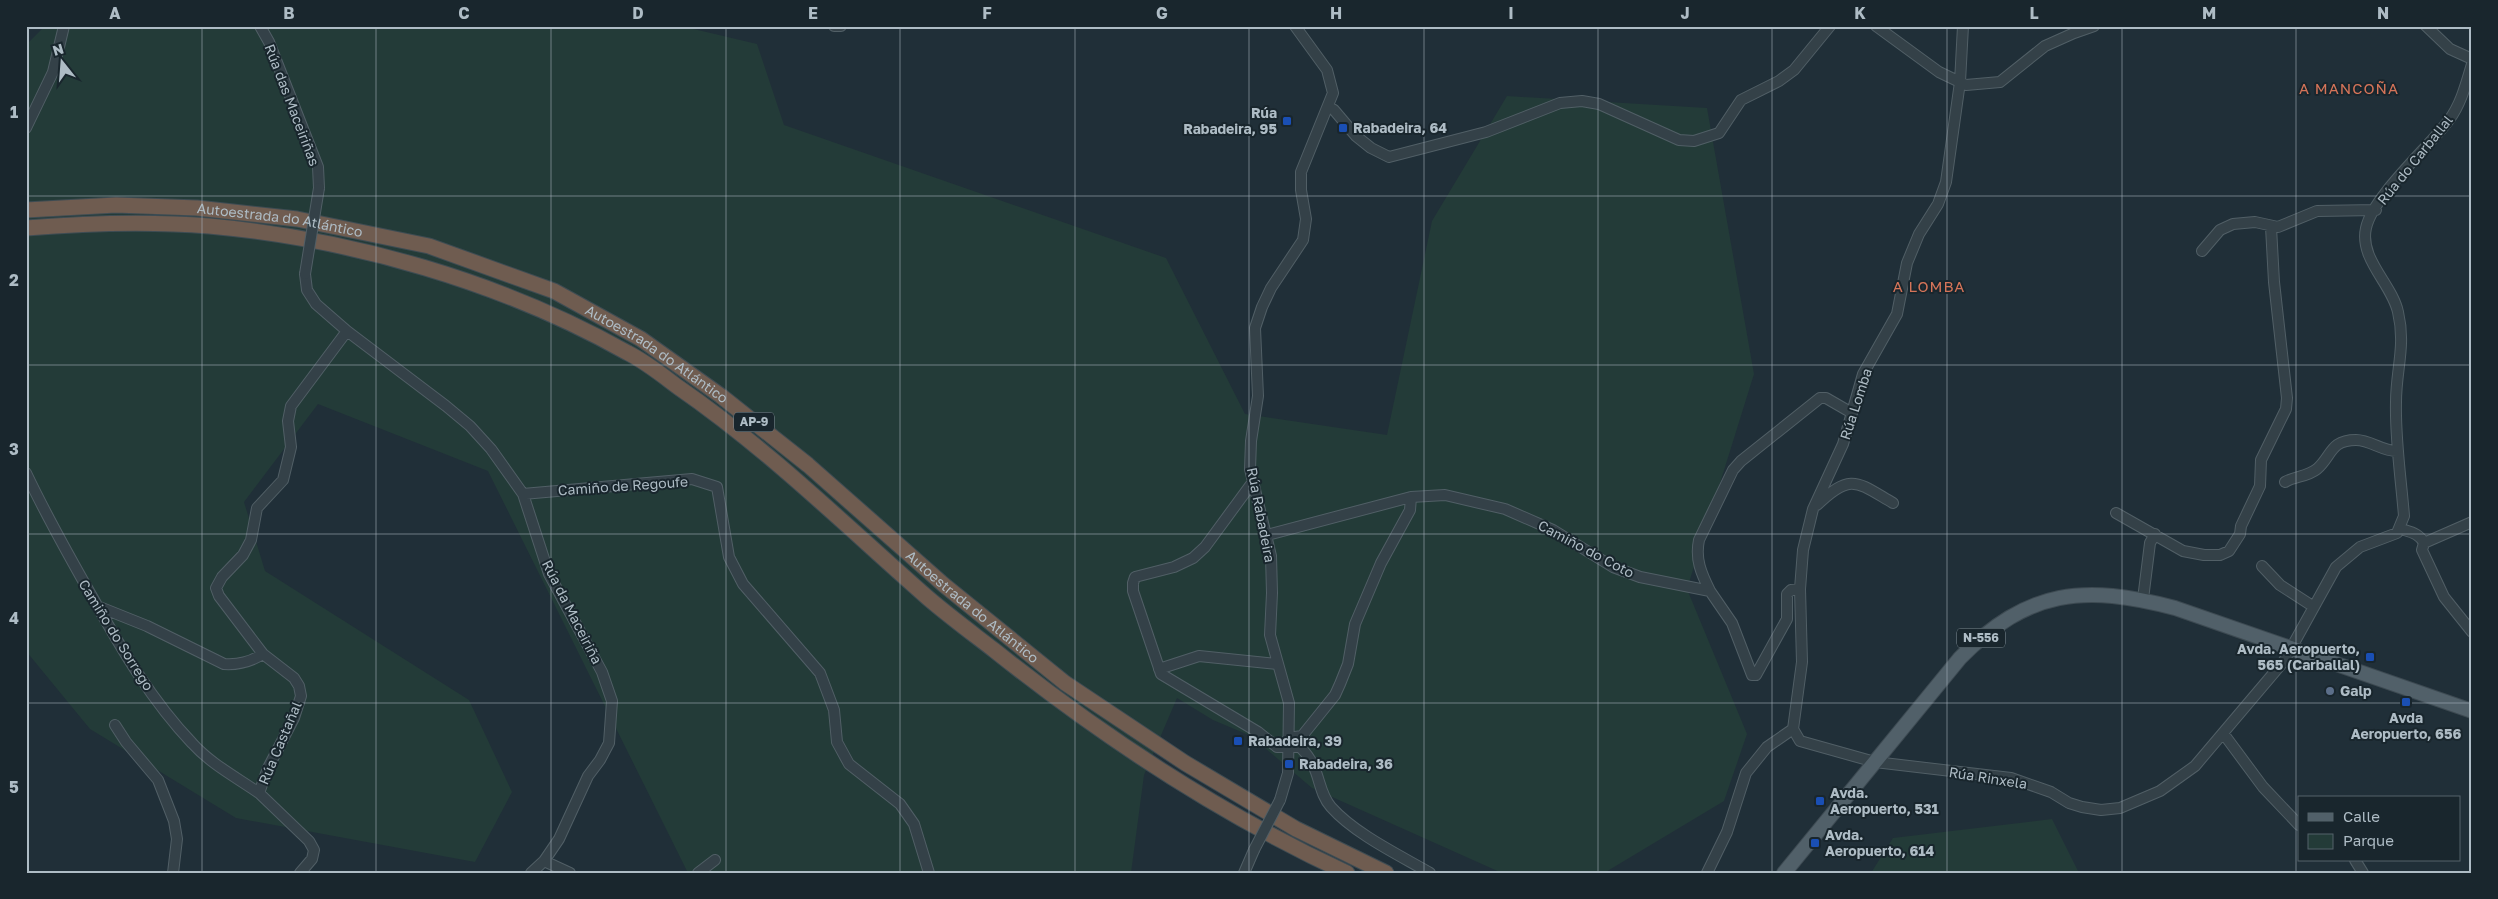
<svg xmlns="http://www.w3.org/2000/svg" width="2498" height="899" font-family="'Golos Text',sans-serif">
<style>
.green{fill:#233b38}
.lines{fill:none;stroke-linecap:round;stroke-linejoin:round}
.minor-casing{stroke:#515f66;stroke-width:12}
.major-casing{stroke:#3d4a52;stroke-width:16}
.highway-casing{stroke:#3e4c53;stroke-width:17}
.minor{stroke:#344148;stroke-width:10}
.major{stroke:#516069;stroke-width:14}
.highway{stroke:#6f5c50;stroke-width:15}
.minor-bridge-casing{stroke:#515f66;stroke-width:12;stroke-linecap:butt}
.minor-bridge{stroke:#344148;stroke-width:10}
.grid{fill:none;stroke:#aebcc5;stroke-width:1;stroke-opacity:0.55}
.transit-dot{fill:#1a4fb4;stroke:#19262d;stroke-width:2}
.service-dot{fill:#5c6f8a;stroke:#19262d;stroke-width:2}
.labels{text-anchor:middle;stroke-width:4;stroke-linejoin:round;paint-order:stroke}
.shield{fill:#19262d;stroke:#818f97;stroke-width:1}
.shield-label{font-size:12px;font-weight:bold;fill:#aebcc5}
.street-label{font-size:14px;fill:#aebcc5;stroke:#19262d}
.poi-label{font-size:14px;font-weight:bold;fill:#aebcc5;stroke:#19262d;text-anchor:start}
.neighbourhood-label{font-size:15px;letter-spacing:1px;fill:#d57459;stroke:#19262d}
.neatline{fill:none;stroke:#aebcc5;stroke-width:2}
.grid-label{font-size:16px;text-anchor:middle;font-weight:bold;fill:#aebcc5}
</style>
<rect width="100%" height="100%" fill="#202f38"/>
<path class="green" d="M 45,26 L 681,26 L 757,44 L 784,125 L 1166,258 L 1245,414 L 1387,435 L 1432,221 L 1507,96 L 1707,108 L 1754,374 L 1687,589 L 1747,734 L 1724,801 L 1604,873 L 1502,873 L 1312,788 L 1251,736 L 1213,720 L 1177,698 L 1144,775 L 1131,873 L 688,873 L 488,471 L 318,404 L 244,502 L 265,571 L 469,700 L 512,792 L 475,862 L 236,818 L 90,729 L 26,651 L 26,45 Z
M 2052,819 L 2079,873 L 1871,873 L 1893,838 Z"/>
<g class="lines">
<g class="minor-casing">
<path id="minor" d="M 260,26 L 269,42 L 318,167 L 319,188
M 834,26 L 841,26
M 1876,26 L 1939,72 L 1966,85 L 2000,82 L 2045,46 L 2074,33 L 2094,26
M 1963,26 L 1960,82 L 1946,182 L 1938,204 L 1919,234 L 1907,263 L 1897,314 L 1863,374 L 1843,444 L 1813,509 L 1803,550 L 1800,589 L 1802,662 L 1793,729 L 1800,741 L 1875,762 L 2011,778 L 2051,792 L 2069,803 L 2082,807 L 2101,810 L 2120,808 L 2160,791 L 2195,766 L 2284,661 L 2336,567 L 2360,547 L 2397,533 L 2404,516 C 2401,478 2395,440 2396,402 C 2396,369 2406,346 2398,312 C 2392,284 2359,259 2366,228 C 2373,196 2428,148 2449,120 C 2461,104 2466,84 2472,64
M 2426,26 L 2450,49 L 2472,59
M 1329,107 L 1334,110 L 1356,136 L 1371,148 L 1389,157 L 1486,132 L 1560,103 L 1582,101 L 1599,104 L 1679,140 L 1694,141 L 1719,133 L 1741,100 L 1779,81 L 1794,70 L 1830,26
M 26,128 L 53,72 L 64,26
M 2202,251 L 2220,230 L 2233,224 L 2255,222 L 2278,227 L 2317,211 L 2376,210
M 305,274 L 307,290 L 316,304 L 347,331 L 446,406 L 470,426 L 491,449 L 523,494 L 549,574 L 602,672 L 612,701 L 609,743 L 600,760 L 588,776 L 559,839 L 544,861 L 531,873
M 26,473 C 47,517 70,558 94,600 C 122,650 152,701 192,743 C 211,764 236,777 259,793
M 2285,482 C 2295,476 2307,477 2317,469 C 2332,456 2330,440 2356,440 C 2371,440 2383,452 2398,451
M 1252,483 L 1205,547 L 1193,558 L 1174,567 L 1135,577 L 1133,583 L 1133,591 L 1161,674 L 1258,732 L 1277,747 L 1300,747 C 1322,768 1316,790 1331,807 C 1355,834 1399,855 1430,873
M 523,494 L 692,479 L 717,487 L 729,557 L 743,584 L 820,673 L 834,710 L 837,742 L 849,764 L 900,804 L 914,824 L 929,873
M 1817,505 C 1851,472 1857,482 1893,503
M 2116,513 L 2183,551 L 2204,555 L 2220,555 L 2229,551 L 2240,534 L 2241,526 L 2260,486 L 2261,460 L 2286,409 L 2287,398 L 2274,282 L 2271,227
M 2401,529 C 2410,532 2419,533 2424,543 L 2422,550 L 2444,597 L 2472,632
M 1267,535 L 1411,497 L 1445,495 L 1505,509 L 1553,530 L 1613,567 L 1640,577 L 1710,591 L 1732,623 L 1752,675 L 1756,675 L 1787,619 L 1787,594 L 1791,590 L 1800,589
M 2424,543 L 2472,522
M 2262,566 L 2280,585 L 2314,607
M 1710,591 C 1701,573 1695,559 1699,540 L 1733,470 L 1741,461 L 1820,398 L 1826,398 L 1852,413
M 2143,599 L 2150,543 L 2155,534
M 97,606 L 147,626 L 224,664 C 239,665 250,662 263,654
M 1159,669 L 1199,656 L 1277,664
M 115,725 L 126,742 L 158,780 L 174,821 L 177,839 L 173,873
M 2223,733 L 2263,787 L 2299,825
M 1288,738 L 1302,736 L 1335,695 L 1340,684 L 1348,664 L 1355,624 L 1381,563 L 1410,510 L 1411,497
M 1280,800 L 1288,773 L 1289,703 L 1270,635 L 1272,593 L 1271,556 L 1250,469 L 1251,441 L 1258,396 L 1255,328 L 1262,307 L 1271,288 L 1303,240 L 1306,219 L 1301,190 L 1301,172 L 1333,93 L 1327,70 L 1295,26
M 2355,860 L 2363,873
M 544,861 L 570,873
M 300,873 L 312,859 L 314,850 L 309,841 L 259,793 L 268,768 L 294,718 L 301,696 L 299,686 L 294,678 L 263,654 L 219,596 L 216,588 L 222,577 L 243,555 L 251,540 L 257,508 L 283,480 L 291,447 L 288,421 L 291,406 L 347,331
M 698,873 L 715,860
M 1244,873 L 1254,850
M 1707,873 L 1727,832 L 1746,773 L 1767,747 L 1793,729"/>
</g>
<g class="major-casing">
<path id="major" d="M 1784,873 L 1960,658 C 2028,589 2084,584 2175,608 L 2472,711"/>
</g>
<g class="highway-casing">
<g id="highway">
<path id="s1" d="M 26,210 L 116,205 L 197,208 L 297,219 L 429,246 L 554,291 L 641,339 L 721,396 L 808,465 L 944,585 L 1065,683 L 1185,763 L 1296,829 L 1386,873"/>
<path d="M 26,228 C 87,223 148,221 209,226 C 352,239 502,282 628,353 C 646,362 662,375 678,387 C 768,449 846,526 928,598 C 949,616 972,633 994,650 C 1103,737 1220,814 1347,873"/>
</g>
</g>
<use href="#minor" class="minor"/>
<use href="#major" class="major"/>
<use href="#highway" class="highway"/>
<g class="minor-bridge-casing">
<path id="minor-bridge" d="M 305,274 L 319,188
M 1254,850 L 1280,800"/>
</g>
<use href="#minor-bridge" class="minor-bridge"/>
</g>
<path class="grid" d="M 202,26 L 202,873M 376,26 L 376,873M 551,26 L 551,873M 726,26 L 726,873M 900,26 L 900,873M 1075,26 L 1075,873M 1249,26 L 1249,873M 1424,26 L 1424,873M 1598,26 L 1598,873M 1772,26 L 1772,873M 1947,26 L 1947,873M 2122,26 L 2122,873M 2296,26 L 2296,873M 26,196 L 2472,196M 26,365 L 2472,365M 26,534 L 2472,534M 26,703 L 2472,703"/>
<g class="transit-dot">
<rect x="1282" y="116" width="10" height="10" rx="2.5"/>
<rect x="1338" y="123" width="10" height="10" rx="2.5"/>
<rect x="2365" y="652" width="10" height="10" rx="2.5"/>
<rect x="2401" y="697" width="10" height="10" rx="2.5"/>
<rect x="1233" y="736" width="10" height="10" rx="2.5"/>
<rect x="1284" y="759" width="10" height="10" rx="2.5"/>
<rect x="1815" y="796" width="10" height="10" rx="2.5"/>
<rect x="1810" y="838" width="10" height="10" rx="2.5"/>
</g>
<circle class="service-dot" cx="2330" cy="691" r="5"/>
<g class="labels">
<g class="shield">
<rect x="734" y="412.5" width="40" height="19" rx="4"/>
<rect x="1957" y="628.5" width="48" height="19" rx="4"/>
</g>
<g class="shield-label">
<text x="754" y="426">AP-9</text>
<text x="1981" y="642">N-556</text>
</g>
<g class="street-label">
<text transform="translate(292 105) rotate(69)" y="5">Rúa das Maceiriñas</text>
<text transform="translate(2415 160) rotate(-51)" y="5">Rúa do Carballal</text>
<text dy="5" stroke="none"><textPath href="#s1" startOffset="255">Autoestrada do Atlántico</textPath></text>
<text dy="5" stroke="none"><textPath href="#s1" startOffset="660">Autoestrada do Atlántico</textPath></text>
<text transform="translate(1856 404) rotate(-72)" y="5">Rúa Lomba</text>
<text transform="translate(623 486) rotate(-4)" y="5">Camiño de Regoufe</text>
<text transform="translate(1261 515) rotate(79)" y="5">Rúa Rabadeira</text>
<text transform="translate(1586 549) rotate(28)" y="5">Camiño do Coto</text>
<text dy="5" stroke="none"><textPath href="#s1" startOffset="1065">Autoestrada do Atlántico</textPath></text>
<text transform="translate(572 612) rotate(63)" y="5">Rúa da Maceiriña</text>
<text transform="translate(116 635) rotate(58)" y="5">Camiño do Sorrego</text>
<text transform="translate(280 743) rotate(-67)" y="5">Rúa Castañal</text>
<text transform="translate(1988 778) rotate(9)" y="5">Rúa Rinxela</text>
</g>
<g class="poi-label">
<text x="1277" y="118" text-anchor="end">Rúa<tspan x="1277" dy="16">Rabadeira, 95</tspan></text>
<text x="1353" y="133">Rabadeira, 64</text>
<text x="2360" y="654" text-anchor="end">Avda. Aeropuerto,<tspan x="2360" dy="16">565 (Carballal)</tspan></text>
<text x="2340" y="696">Galp</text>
<text x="2406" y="723" text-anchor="middle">Avda<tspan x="2406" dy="16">Aeropuerto, 656</tspan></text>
<text x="1248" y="746">Rabadeira, 39</text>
<text x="1299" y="769">Rabadeira, 36</text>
<text x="1830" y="798">Avda.<tspan x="1830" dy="16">Aeropuerto, 531</tspan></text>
<text x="1825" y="840">Avda.<tspan x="1825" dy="16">Aeropuerto, 614</tspan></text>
</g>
<g class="neighbourhood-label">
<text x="2349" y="94">A MANCOÑA</text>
<text x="1929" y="292">A LOMBA</text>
</g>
</g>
<rect width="2498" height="899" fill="none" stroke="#19262d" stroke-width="55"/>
<rect x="2298" y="796" width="162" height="65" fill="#19262d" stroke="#55626a"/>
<rect x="2308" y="813" width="25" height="8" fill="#516069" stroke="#55626a"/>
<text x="2343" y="822" font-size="15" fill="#aebcc5">Calle</text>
<rect x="2308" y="834" width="25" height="15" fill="#233b38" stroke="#55626a"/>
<text x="2343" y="846" font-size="15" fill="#aebcc5">Parque</text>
<g transform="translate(62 62) rotate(343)" stroke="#19262d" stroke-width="4" paint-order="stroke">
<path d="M0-4L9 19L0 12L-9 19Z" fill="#aebcc5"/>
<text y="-8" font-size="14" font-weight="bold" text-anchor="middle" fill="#aebcc5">N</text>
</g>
<rect x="28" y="28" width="2442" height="844" class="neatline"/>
<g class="grid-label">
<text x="115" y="19">A</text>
<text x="289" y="19">B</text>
<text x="464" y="19">C</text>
<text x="638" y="19">D</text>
<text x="813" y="19">E</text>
<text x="987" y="19">F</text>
<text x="1162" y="19">G</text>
<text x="1336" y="19">H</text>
<text x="1511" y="19">I</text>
<text x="1685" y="19">J</text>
<text x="1860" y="19">K</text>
<text x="2034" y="19">L</text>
<text x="2209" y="19">M</text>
<text x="2383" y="19">N</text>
<text x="14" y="118">1</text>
<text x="14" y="286">2</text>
<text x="14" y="455">3</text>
<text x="14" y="624">4</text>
<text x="14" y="793">5</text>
</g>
</svg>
